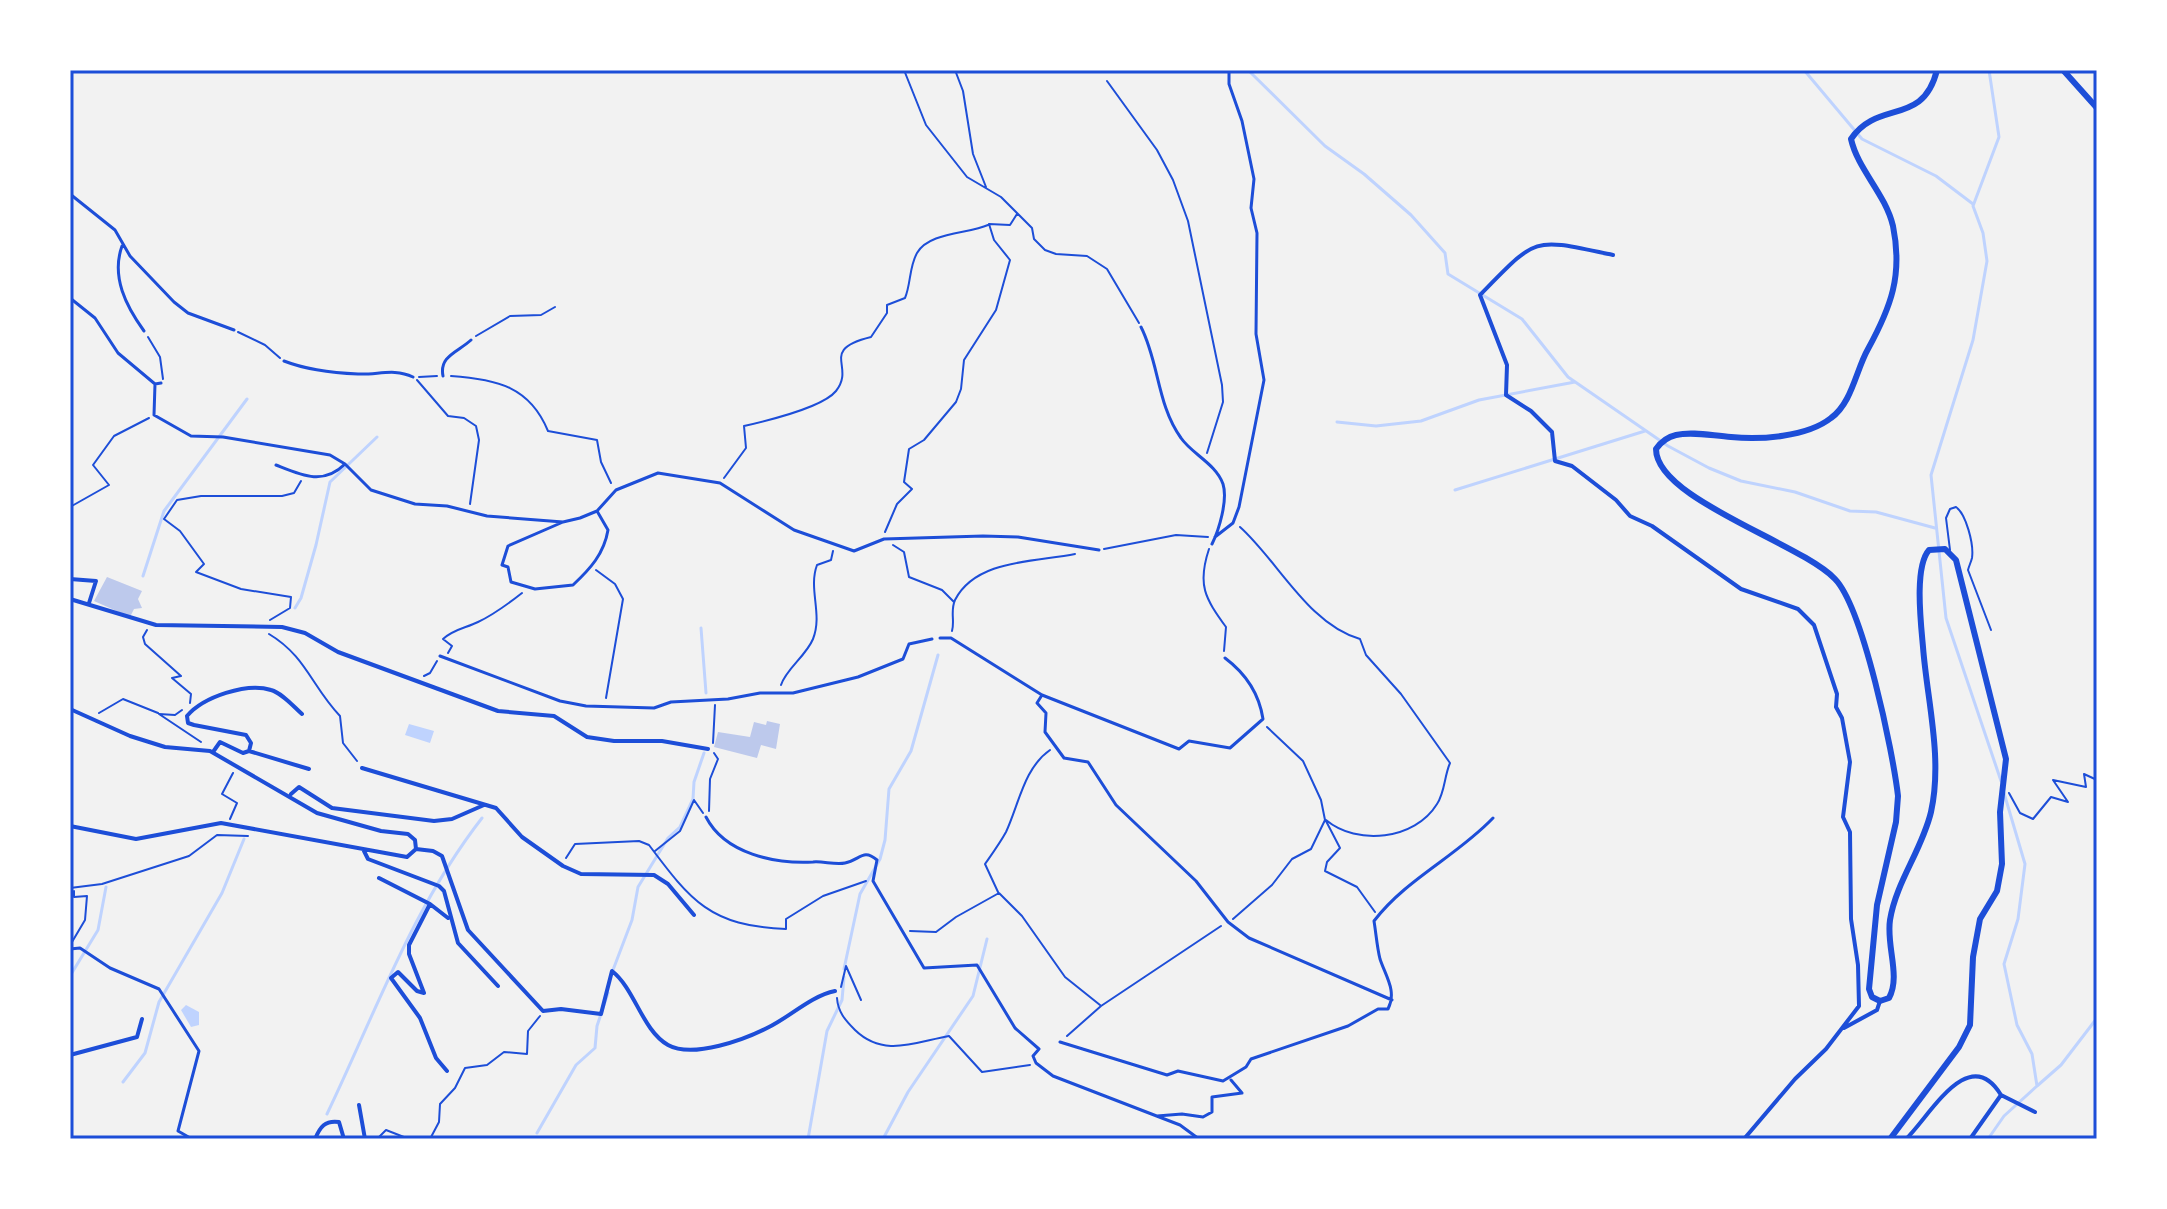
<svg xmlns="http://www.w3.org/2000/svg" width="2167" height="1209" font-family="Cabin,sans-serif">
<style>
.water{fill:#bfd3fe}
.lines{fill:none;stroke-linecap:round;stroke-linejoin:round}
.stream{stroke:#bfd3fe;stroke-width:3}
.building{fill:#bdc9ec}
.path{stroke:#1d4ed8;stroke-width:2}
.service{stroke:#1d4ed8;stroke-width:2}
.pedestrian{stroke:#1d4ed8;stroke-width:3}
.minor{stroke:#1d4ed8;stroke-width:4}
.tertiary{stroke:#1d4ed8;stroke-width:6}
.neatline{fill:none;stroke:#1d4ed8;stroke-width:3}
</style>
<rect width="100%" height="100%" fill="#f2f2f2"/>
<path class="water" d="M 409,724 L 434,731 L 430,743 L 405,735 Z
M 186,1005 L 199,1012 L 199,1025 L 191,1027 L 181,1010 Z"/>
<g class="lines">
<path class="stream" d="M 1248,70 L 1325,146 L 1364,174 L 1411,215 L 1445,253 L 1448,274 L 1522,319 L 1568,377 L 1668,446 L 1709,468 L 1741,481 L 1795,492 L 1850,511 L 1876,512 L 1935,528
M 1804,70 L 1862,139 L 1936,176 L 1973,204
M 1989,70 L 1999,137 L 1973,206 L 1983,233 L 1987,261 L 1973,340 L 1931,475 L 1946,618 L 2001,781
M 1337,422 L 1376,426 L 1421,421 L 1479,400 L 1575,382
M 1455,490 L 1645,431
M 143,576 L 164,511 L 247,399
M 295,608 L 301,598 L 316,545 L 330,482 L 377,437
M 701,628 L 706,693
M 844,969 L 860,894 L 880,859 L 885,840 L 889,789 L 911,751 L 938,655
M 613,970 L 632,920 L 638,887 L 668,838 L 680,827 L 693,799 L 694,782 L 704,753
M 70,976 L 98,930 L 106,887
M 123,1082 L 145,1053 L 159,1002 L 222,893 L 244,839
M 2037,1086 L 2061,1065 L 2097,1018
M 327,1114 C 375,1014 412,908 482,818
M 537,1133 L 576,1065 L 595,1048 L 597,1026 L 608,993
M 808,1139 L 827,1031 L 842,1000 L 844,977
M 883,1139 L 908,1092 L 973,996 L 987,939
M 1988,1139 L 2004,1116 L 2037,1086 L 2032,1054 L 2017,1025 L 2004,964 L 2018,919 L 2025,864 L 2004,793"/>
</g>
<path class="building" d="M 107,577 L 142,591 L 138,599 L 142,608 L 134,609 L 130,617 L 94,601 Z
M 767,721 L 780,724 L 776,749 L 761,745 L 757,758 L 714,747 L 718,732 L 750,737 L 754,722 L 766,725 Z"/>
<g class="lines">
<path class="path" d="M 904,70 L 926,125 L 967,177 L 1001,197 L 1032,228 L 1034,239 L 1045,250 L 1056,254 L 1087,256 L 1107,269 L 1139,323
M 955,70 L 963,91 L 973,154 L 986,187
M 1107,81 L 1157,150 L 1173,180 L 1188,221 L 1222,385 L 1223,402 L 1207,453
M 238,332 L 265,345 L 280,358
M 476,336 L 510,316 L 541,315 L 555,307
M 148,337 L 160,357 L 163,379
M 451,376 C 497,379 530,387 548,431 L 597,440 L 601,462 L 611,483
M 419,377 L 437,376
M 417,380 L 448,416 L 464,418 L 476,426 L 479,440 L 470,504
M 724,478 L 746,448 L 744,426 C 766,421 823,407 836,391 C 856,366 818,350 871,337 L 887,313 L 887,305 L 905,298 C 911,284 909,267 917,253 C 929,232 968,234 988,225
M 70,507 L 109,485 L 93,465 L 114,436 L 149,418
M 1240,527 C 1278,561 1308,624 1360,639 L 1366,655 L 1401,694 L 1450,763 C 1444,777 1445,792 1437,804 C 1415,840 1357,846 1326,820
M 885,532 L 897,504 L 912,489 L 904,482 L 909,449 L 924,440 L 956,402 L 961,389 L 964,360 L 996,310 L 1010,260 L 994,240 L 989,224 L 1010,225 L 1017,214
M 893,545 L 904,552 L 909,577 L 942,590 L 954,602
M 1104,549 L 1176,535 L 1208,537
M 1209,549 C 1197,585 1205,598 1226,627 L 1224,651
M 596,570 L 615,584 L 623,599 L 606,698
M 270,620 L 290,608 L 291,597 L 241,589 L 196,572 L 204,564 L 180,531 L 164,519 L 177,500 L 201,496 L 282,496 L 294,493 L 301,481
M 147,630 L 143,637 L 145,644 L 181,676 L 172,678 L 191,694 L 190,703
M 952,631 C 955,621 950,611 955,600 C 976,559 1036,562 1075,554
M 269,634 C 306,656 312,687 340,716 L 343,743 L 357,761
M 448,653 L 452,646 L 443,639 C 454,629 466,628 478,622 C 495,614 508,604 522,593
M 424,676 L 430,673 L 437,661
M 781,685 C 786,669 806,656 813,639 C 823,614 808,589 817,565 L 831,560 L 833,551
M 182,710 L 175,715 L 159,714 L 201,742
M 99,713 L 123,699 L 158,713
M 713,743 L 715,705
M 2009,793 L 2020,813 L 2033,819 L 2051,797 L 2068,802 L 2053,780 L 2086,787 L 2084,774 L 2097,780
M 709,811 L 710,779 L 718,759 L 714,753
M 230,819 L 237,803 L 222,794 L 233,773
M 1326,821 L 1340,848 L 1327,862 L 1325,871 L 1357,887 L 1375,912
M 655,851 L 680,831 L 694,800 L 703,813
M 566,858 L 575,844 L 639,841 L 649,845 C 691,901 710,926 786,929 L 786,919 L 823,896 L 866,881
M 70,888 L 102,884 L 189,856 L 217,835 L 248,836
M 998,892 L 985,864 C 992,854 1000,843 1006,832 C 1019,804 1024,768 1050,750
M 1233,919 L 1272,885 L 1292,859 L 1311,849 L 1325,820 L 1321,800 L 1303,761 L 1267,727
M 910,931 L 936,932 L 956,917 L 999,893 L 1022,916 L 1065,977 L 1100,1005
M 72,942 L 85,920 L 87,896 L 74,897 L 74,891
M 841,987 L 846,966 L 861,1000
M 837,998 C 838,1012 845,1020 855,1030 C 884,1058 915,1042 949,1036 L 982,1072 L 1030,1065
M 1067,1036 L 1101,1006 L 1221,926
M 377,1139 L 386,1130 L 409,1139
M 430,1139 L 439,1122 L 440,1104 L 455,1088 L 465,1068 L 487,1065 L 504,1052 L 527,1054 L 528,1031 L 540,1016"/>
<path class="service" d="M 1950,550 L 1946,518 L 1950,509 L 1956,507 C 1966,514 1974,544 1972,558 C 1971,562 1969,566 1968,570 L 1991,630"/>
<path class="pedestrian" d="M 70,194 L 115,230 L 130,256 L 174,302 L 188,313 L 234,330
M 122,246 C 111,277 126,306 144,331
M 70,298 L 95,318 L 118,353 L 155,384 L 161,383
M 1141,327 C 1159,362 1157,405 1181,438 C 1192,454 1216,464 1223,484 C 1228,500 1219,530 1212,544
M 284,361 C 307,370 334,373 358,374 C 378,375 394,368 413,377
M 443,376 C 439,356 458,352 471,340
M 155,384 L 154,415 L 191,436 L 223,437 L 330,455 L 345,464 L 371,490 L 415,504 L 447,506 L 487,516 L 563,522 L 580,518 L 597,511 L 616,490 L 658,473 L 720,483 L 794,530 L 854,551 L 884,539 L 983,536 L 1018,537 L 1099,550
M 276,465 C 301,475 323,486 345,464
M 563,522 L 508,546 L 502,565 L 508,567 L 511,582 L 535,589 L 573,585 C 590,569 604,554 608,530 L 597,511
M 1215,537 L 1233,523 L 1239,507 L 1264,380 L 1256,334 L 1257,233 L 1251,208 L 1254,179 L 1242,121 L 1229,84 L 1229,70
M 940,638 L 951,638 L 1042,695 L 1179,749 L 1189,741 L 1230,748 L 1263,719 C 1259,693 1245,673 1225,658
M 440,656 L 560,701 L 586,706 L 654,708 L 671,702 L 728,699 L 760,693 L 793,693 L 858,677 L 903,659 L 909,644 L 932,639
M 1042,695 L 1037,703 L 1046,713 L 1045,732 L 1064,758 L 1088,762 L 1116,805 L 1196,881 L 1228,922 L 1249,938 L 1392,1000
M 706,817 C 725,854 775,864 813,862 C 823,861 835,865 845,863 C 860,860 863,848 877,860 L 873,881 L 924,968 L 977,965 L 1015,1028 L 1039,1049 L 1033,1056 L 1036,1063 L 1053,1076 L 1180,1125 L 1199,1139
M 70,949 L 80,948 L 110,968 L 159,989 L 199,1051 L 178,1131 L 192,1139
M 1060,1042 L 1167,1075 L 1178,1071 L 1223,1081 L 1246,1067 L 1251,1059 L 1348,1026 L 1378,1009 L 1388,1009 C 1397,991 1386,977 1380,959 C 1377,947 1376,933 1374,921 C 1406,879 1457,856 1493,818
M 1157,1116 L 1182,1114 L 1203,1117 L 1212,1112 L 1212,1097 L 1242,1093 L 1231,1080"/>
<path class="minor" d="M 1613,255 C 1531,238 1539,235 1480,295 L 1507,365 L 1506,395 L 1531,411 L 1552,432 L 1555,461 L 1572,466 L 1616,500 L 1630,516 L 1652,526 L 1741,589 L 1798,609 L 1814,625 L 1837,694 L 1836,707 L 1842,718 L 1850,762 L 1843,817 L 1850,832 L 1851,919 L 1858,965 L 1859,1006 L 1826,1049 L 1795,1079 L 1744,1139
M 70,579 L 96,581 L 89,603
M 70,599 L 156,625 L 282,627 L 305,633 L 338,652 L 498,711 L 554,716 L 587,737 L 614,741 L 662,741 L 708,749
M 70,709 L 130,736 L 165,747 L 210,751 L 317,813 L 381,831 L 408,834 L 415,840 L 416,849 L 407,857 L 221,823 L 136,839 L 70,826
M 249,751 L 251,743 L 246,735 L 194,725 L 188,723 L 187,716 C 203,697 247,682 271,690 C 282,693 293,706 302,714
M 213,752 L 220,742 L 243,753 L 249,751 L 309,769
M 362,768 L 496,808 L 522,837 L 563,866 L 581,874 L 654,875 L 668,884 L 694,915
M 291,794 L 299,787 L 332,808 L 434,821 L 452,819 L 484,805
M 416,849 L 433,851 L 442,856 L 468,930 L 543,1011 L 561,1009 L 601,1014 L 612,971 C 635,989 642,1030 668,1045 C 693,1059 746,1039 769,1027 C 791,1016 811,996 835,991
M 364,851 L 368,859 L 439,886 L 444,891 L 458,943 L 498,986
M 379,878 L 430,904 L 448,918
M 430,904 L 409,945 L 409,954 L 424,993 L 417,991 L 398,972 L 391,978 L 420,1018 L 436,1058 L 447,1071
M 1844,1028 L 1877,1010 L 1880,1001
M 70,1055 L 137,1037 L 142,1019
M 2001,1095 L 2035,1112
M 359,1105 L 365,1139
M 315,1139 C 320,1127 325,1120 339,1122 L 344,1139
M 1906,1139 C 1930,1116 1969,1042 2001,1095 L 1970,1139"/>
<path class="tertiary" d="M 2063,70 L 2097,108
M 1890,1139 L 1959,1047 L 1970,1025 L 1973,957 L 1980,919 L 1997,891 L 2002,864 L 2000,812 L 2006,759 L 1956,560 L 1945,549 L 1929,550 C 1914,567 1921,624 1923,647 C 1927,700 1943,758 1931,812 C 1922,850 1896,882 1890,920 C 1886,946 1901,976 1889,998 L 1880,1001 L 1872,997 L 1869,989 L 1877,905 L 1896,822 L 1898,796 C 1893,752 1863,608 1835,579 C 1801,543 1656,499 1656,449 C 1661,442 1667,437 1676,435 C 1693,431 1713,436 1731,437 C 1760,440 1807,437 1831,418 C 1852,403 1856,370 1868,349 C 1891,307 1903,275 1893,226 C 1885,193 1858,170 1851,139 C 1878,99 1923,127 1937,70"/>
</g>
<rect width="2167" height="1209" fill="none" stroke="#ffffff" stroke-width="144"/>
<rect x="72" y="72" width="2023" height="1065" class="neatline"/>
</svg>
